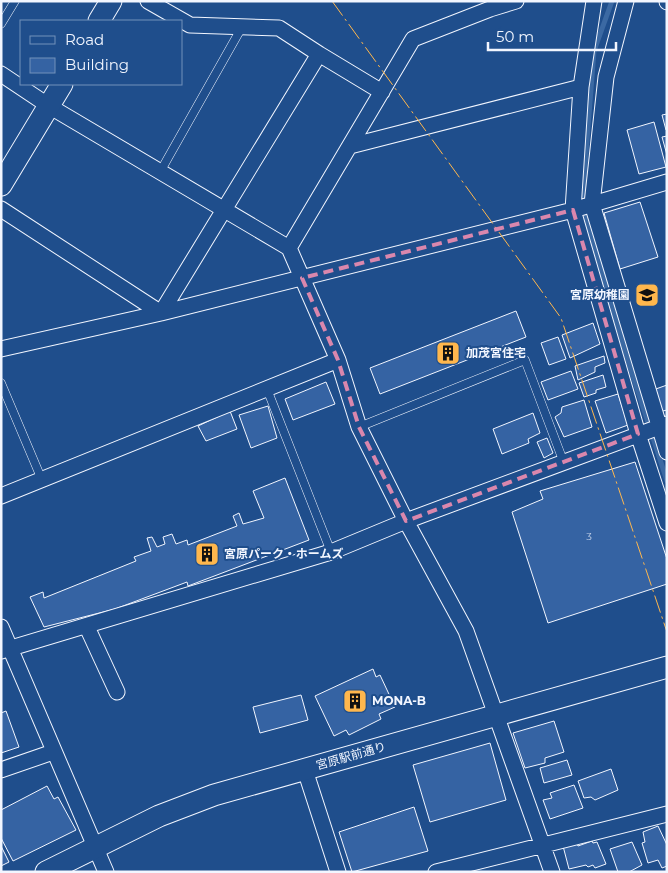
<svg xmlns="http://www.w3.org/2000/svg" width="668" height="873" font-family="Montserrat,'Noto Sans JP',sans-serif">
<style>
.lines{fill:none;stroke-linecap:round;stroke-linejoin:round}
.stream{stroke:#3b69a3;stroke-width:5}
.building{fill:#3563a3;stroke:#f2f6ff}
.lane-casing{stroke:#f2f6ff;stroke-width:9}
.street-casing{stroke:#f2f6ff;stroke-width:17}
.secondary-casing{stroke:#f2f6ff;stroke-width:23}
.lane{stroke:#1f4e8c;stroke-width:8}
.street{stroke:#1f4e8c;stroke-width:15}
.secondary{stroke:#1f4e8c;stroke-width:21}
.power{stroke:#ffb74d;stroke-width:1;stroke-dasharray:18 4 2.5 4;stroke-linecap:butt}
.marked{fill:none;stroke:#da87ad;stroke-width:4;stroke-dasharray:10 6;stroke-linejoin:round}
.labels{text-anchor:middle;stroke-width:4;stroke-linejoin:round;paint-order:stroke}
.number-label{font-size:10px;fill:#c3d1e8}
.poi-label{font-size:12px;font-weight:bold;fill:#f2f6ff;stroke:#1f4e8c;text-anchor:start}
.street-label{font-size:12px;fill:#f2f6ff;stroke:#1f4e8c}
</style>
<rect width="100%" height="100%" fill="#1f4e8c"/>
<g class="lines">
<path class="stream" d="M 612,1 L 594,51 L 582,204 L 629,364 L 667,481"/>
</g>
<path class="building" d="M 667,114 L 667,130 L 666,130 L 662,115 Z
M 654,122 L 666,167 L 639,174 L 627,130 Z
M 667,136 L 667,155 L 662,137 Z
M 640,202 L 658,257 L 620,269 L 604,213 Z
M 516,311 L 526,337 L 380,394 L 370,368 Z
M 593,323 L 600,344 L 570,358 L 562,335 Z
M 558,337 L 566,359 L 549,365 L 541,343 Z
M 604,356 L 605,363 L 595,367 L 595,372 L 578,380 L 575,366 Z
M 571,371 L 578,389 L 548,400 L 541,382 Z
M 603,375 L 606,387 L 596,390 L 596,393 L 584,397 L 579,383 Z
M 326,382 L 335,404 L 293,420 L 285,399 Z
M 667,385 L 667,410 L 659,412 L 653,390 Z
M 618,394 L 628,425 L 606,433 L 595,401 Z
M 584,400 L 592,427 L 564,437 L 555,417 L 561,413 L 562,407 Z
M 268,406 L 277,438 L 251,448 L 239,415 Z
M 230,411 L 237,429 L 206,441 L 198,426 Z
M 533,413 L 540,433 L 528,439 L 529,443 L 502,454 L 493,429 Z
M 547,438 L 553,453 L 544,458 L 537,442 Z
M 635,462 L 667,559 L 667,584 L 548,623 L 512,512 L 543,499 L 540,491 Z
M 285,478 L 309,540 L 188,586 L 187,582 L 115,609 L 44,627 L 30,597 L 43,592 L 44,598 L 136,561 L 134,557 L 151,551 L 147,538 L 152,537 L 157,547 L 165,544 L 163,537 L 172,534 L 176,544 L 187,540 L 188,545 L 237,526 L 233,516 L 239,513 L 243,524 L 264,518 L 253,491 Z
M 373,669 L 376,677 L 380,675 L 395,707 L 379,714 L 381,719 L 349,735 L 346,730 L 334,736 L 315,696 Z
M 301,695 L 308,720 L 260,733 L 253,707 Z
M 6,711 L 19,747 L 1,753 L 1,713 Z
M 554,721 L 564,752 L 545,758 L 545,763 L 525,768 L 513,733 Z
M 490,743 L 506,800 L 430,822 L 413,765 Z
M 567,760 L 572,775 L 544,783 L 540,768 Z
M 611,769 L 618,790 L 595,800 L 591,797 L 584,798 L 578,781 Z
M 574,785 L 583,808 L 550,819 L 543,800 L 552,798 L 550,793 Z
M 47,786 L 54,799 L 58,797 L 76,830 L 13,861 L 1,838 L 1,810 Z
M 414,807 L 428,851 L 352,872 L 339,832 Z
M 658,826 L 667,845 L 667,866 L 662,868 L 658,860 L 648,863 L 642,843 L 645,842 L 643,832 Z
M 592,841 L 593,843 L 597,842 L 606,864 L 595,868 L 593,865 L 588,867 L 586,865 L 569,869 L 563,846 L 577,844 L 578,846 Z
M 632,842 L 642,865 L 629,872 L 618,872 L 610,849 Z
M 1,846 L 9,862 L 1,866 Z"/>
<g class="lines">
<g class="lane-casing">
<path id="lane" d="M 1,24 L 15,1
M 160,172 L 242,27
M 1,383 L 42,480
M 267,389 L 331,552
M 359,427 L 525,360 L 564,463"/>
</g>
<g class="street-casing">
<path id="street" d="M 148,1 L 190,25 L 279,28 L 319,54
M 594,1 L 581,87 L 573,210 L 638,434 L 667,523
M 626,1 L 606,77 L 592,204 L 667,452
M 667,1 L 667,2
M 1,74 L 49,106 L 289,248 L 338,360 L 359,427 L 406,521 L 466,631 L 552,872
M 350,146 L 581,87
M 1,209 L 161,313 L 319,54 L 382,92
M 289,248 L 413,39 L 490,9 L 516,1
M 1,349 L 161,313 L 573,210 L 667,182
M 1,496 L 338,360
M 1,627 L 106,872
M 87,627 L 117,692
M 1,651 L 331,552 L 406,521 L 667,424
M 1,770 L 53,752
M 305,770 L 338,872
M 436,872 L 667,814"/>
</g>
<g class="secondary-casing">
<path id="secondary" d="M 99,21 L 111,1
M 1,185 L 62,84
M 46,872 L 159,816 L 214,795 L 667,667"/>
</g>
<use href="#lane" class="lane"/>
<use href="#street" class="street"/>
<use href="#secondary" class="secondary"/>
<path class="power" d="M 332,1 L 561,318 L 667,632"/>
</g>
<path class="marked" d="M 573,210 L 638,434 L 406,521 L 359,427 L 338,360 L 302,278 Z"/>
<defs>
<g id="school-square" transform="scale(1.25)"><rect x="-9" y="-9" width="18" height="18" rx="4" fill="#ffb74d" stroke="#1f4e8c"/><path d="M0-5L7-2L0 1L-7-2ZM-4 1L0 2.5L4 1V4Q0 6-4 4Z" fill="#111"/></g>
<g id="building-square" transform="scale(1.25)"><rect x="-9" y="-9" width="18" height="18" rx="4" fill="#ffb74d" stroke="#1f4e8c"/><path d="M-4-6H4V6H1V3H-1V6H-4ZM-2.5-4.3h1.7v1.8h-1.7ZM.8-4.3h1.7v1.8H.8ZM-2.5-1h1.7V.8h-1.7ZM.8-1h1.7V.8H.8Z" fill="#111"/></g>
</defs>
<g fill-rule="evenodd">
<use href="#school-square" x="647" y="295"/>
<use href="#building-square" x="448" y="353"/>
<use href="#building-square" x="207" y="554"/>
<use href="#building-square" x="355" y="701"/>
</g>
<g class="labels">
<g class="number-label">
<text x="589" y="540">3</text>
</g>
<g class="poi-label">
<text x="630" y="299" text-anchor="end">宮原幼稚園</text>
<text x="466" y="357">加茂宮住宅</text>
<text x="224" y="558">宮原パーク・ホームズ</text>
<text x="372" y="705">MONA-B</text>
</g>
<g class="street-label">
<text transform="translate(351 756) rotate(-16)" y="4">宮原駅前通り</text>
</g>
</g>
<rect width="668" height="873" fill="none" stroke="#f2f6ff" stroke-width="5"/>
<rect x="20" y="20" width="162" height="65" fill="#1f4e8c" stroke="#7391ba"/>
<rect x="30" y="36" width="25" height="8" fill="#1f4e8c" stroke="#7391ba"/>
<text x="65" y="45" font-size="15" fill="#f2f6ff">Road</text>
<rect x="30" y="58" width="25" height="15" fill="#3563a3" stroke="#7391ba"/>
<text x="65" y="70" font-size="15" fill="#f2f6ff">Building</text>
<path d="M488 42v8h128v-8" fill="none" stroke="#f2f6ff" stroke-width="2.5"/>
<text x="496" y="42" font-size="15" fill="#f2f6ff" stroke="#1f4e8c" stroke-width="4" paint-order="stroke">50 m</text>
</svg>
